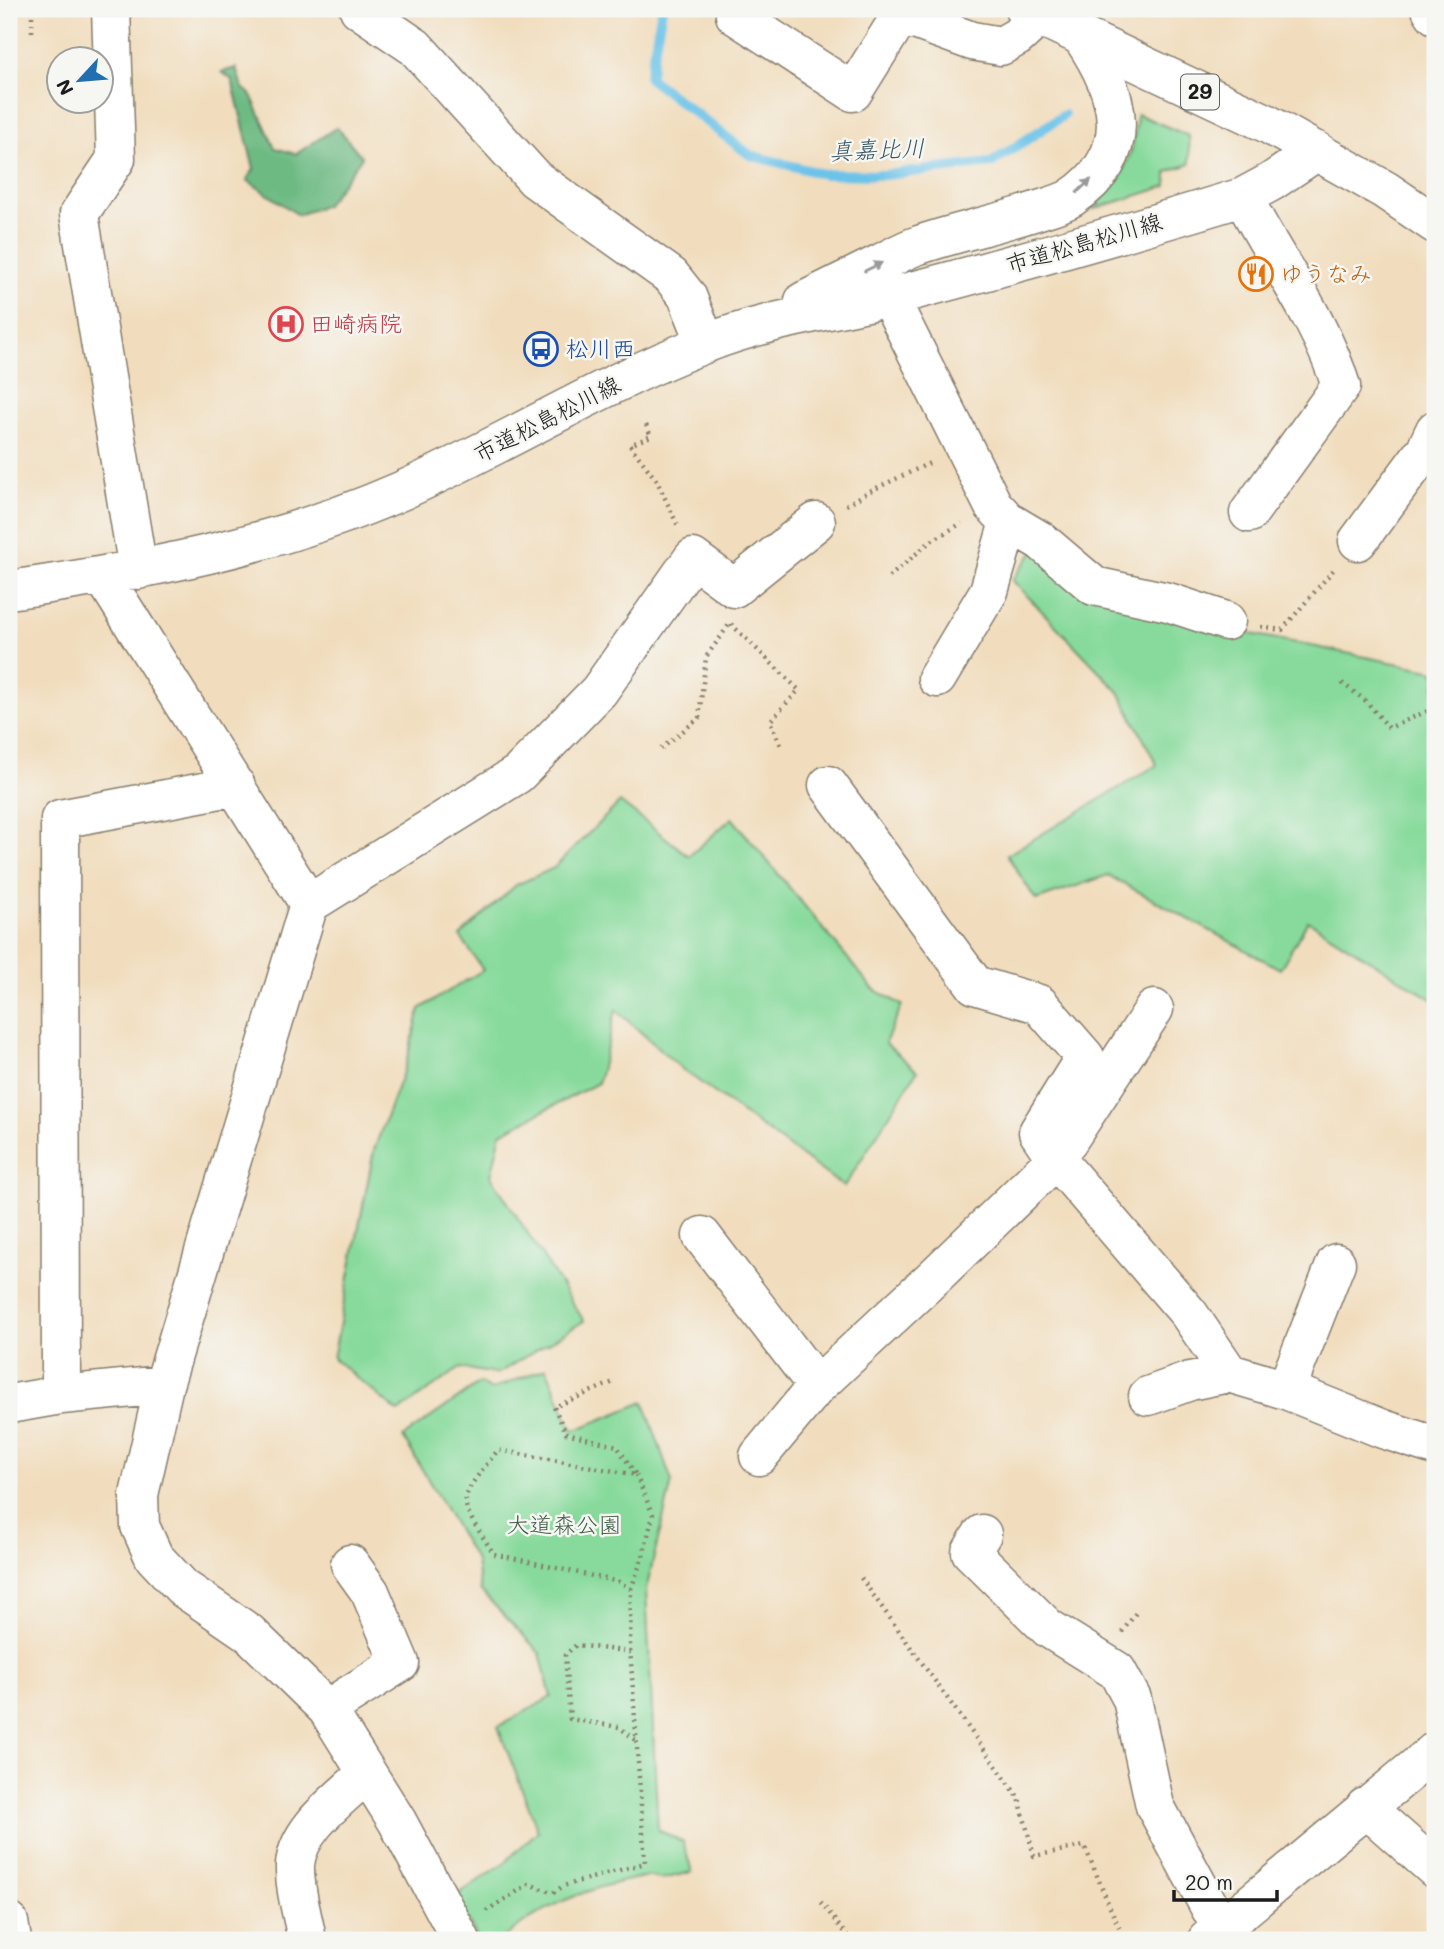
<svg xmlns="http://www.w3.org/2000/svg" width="1444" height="1949" font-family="Mali,'Klee One',sans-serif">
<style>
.green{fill:#87da9b;stroke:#527b5c;stroke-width:2}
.forest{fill:#6dba83;stroke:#446b50;stroke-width:2}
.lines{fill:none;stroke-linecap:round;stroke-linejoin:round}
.stream{stroke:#6cc3e9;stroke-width:10}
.minor-casing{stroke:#867c6c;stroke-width:41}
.major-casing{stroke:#867c6c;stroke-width:41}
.path{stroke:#867c6c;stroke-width:4.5;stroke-dasharray:2 5;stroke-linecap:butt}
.minor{stroke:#fff;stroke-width:38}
.major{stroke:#fff;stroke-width:38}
.oneway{fill:#999}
.labels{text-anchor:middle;stroke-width:5;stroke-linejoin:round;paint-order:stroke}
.shield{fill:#f6f6f2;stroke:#5d5d5c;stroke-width:2}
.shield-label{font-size:21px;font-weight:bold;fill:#1c1c1c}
.street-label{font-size:23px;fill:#1c1c1c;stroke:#f6f6f2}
.food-label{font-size:23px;fill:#c56008;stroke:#f6f6f2;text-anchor:start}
.health-label{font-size:23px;fill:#be3a42;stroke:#f6f6f2;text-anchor:start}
.transit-label{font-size:23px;fill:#164399;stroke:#f6f6f2;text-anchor:start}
.park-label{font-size:23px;fill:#415e48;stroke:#f6f6f2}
.water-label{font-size:24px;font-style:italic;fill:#385664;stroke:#f6f6f2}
</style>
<rect width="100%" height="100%" fill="#f6f6f2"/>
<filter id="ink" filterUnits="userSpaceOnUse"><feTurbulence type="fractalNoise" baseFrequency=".0143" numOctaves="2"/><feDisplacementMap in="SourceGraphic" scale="14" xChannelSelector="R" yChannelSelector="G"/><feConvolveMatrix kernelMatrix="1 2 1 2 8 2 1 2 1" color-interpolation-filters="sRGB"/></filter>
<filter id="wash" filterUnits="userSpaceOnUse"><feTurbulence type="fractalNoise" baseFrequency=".00686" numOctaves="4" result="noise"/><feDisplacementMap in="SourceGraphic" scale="28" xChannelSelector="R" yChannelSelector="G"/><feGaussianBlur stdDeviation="1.57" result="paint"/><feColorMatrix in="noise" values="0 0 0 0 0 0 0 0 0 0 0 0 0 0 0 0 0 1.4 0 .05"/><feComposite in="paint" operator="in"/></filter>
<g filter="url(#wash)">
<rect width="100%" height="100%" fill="#f1ddbd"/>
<path class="green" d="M 1137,114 L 1189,136 L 1190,164 L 1167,172 L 1167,186 L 1094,209 C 1123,174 1134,161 1137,114 Z
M 1037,547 L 1222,628 L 1435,671 L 1435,1001 L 1308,921 L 1280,969 L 1108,875 L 1036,900 L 1007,855 L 1157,765 L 1119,692 L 1012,580 Z
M 620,802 L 689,856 L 732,818 L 873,989 L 902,1005 L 885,1043 L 917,1071 L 844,1187 L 682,1069 L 616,1010 L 598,1083 L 501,1133 L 491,1176 L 584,1321 L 497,1374 L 460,1368 L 398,1412 L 333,1358 L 374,1150 L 406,1064 L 420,1009 L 483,970 L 460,936 L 516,885 L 554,868 Z
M 546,1368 L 573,1431 L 644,1402 L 672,1482 L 646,1590 L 658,1830 L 683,1842 L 692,1872 C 682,1874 670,1878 660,1879 C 654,1879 650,1875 644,1877 C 592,1886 541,1906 501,1940 L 479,1940 L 454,1897 L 503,1864 L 538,1831 L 498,1727 L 551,1697 L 540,1653 L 480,1590 L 476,1561 L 403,1437 L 480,1383 L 491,1390 Z"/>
<path class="forest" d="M 236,68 L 242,87 L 251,95 L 275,148 L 296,154 L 337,127 L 362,157 L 326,205 L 298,215 L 247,180 L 254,169 L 232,80 L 222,72 Z"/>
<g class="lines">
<path class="stream" d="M 662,9 L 649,78 L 750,155 L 823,174 L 884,175 L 991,163 L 1064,115"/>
</g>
</g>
<g filter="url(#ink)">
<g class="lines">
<g class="minor-casing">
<path id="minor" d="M 111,9 L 116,159 L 79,214 L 138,570
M 359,9 L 415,47 L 535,179 L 671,276 L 687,296 L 706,343
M 1431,9 L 1435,15
M 735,15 L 853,92 L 901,15 L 972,41 L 1001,46 L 1017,37 L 1040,16
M 1243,197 C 1275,260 1320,318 1341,386 L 1249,513
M 889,297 L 993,505 L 1009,522 L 1041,541 L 1094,586 L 1168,602 L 1226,621
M 804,301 C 830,288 855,276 881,263 C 893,257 906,249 919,245 C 957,232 997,224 1036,211 C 1047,207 1061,204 1071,198 C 1138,153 1120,93 1082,37
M 1358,541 L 1426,449 L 1435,430
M 103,576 L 309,904 L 164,1385 L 139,1495 L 140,1526 L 154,1557 L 183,1588 L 249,1633 L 327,1709 L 397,1821 L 461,1940
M 9,590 C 143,571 276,546 401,491 C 504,445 601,384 707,343 C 768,319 833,311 897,295 C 1013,265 1128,232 1243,197 L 1271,182 L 1317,151
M 937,678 L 989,591 L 1009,522
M 828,785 L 975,985 L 1039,1004 L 1085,1057 L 1038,1132 L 1056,1159 L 1154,1009
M 309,904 L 518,774 L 599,691 L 693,558 L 734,588 L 816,522
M 702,1236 L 817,1386
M 1286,1390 L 1336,1263
M 61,1395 L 60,819 L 236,786
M 1148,1396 L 1190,1381 L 1229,1373
M 9,1404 L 61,1395 L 164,1385
M 759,1456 L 817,1386 L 933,1278 L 1056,1159 L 1189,1314 L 1229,1373 L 1286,1390 L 1383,1429 L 1435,1446
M 982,1534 L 971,1552 L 1048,1628 L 1117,1671 L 1132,1699 L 1155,1806 L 1221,1928
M 327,1709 L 400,1663 L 370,1592 L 350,1564
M 1365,1807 L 1435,1869
M 9,1922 L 12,1940
M 307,1940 C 303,1916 294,1890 295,1865 C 298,1827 342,1798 367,1773
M 1207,1940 L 1435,1751"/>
</g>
<g class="major-casing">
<path id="major" d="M 1024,9 L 1266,123 L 1385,190 L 1435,224"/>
</g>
<path class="path" d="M 32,9 L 32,35
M 646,425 L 651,436 L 630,445 L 657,481 L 678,526
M 846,505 L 870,491 L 932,462
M 889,577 L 931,541 L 962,523
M 731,624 L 799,690 L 770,721 L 782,748
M 1261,627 L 1282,630 L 1335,568
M 1342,683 L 1366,701 L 1389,728 L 1432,709 L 1435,711
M 661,749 L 699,718 L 706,657 L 731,622
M 861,1578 L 1019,1798 L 1034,1856 L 1084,1846 C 1099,1877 1109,1911 1126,1940
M 631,1589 L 643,1556 L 653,1515 L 636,1475
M 1122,1632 L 1138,1610
M 631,1652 L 576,1645 L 565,1655 L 570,1719 L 619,1727 L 636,1740
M 821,1902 L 850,1940
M 486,1911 L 529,1884 L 553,1893 L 563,1886 L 645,1863 L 630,1648 L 631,1589 L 619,1582 L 494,1554 C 456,1495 455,1505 498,1450 L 636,1475 L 617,1446 L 566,1433 L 554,1407 L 616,1381"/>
<use href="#minor" class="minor"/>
<use href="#major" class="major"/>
</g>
<defs><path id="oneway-solid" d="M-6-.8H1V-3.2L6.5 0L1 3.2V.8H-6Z" transform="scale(1.75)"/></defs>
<g class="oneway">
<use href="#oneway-solid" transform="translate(1084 186) rotate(-43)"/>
<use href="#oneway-solid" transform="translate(873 267) rotate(-26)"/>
</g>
</g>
<defs>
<g id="restaurant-ring" transform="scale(1.75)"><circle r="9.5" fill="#f6f6f2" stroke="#e8710a" stroke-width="1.5"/><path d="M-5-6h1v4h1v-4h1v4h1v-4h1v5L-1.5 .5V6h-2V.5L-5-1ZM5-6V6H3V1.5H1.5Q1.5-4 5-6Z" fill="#e8710a"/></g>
<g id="hospital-ring" transform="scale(1.75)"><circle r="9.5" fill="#f6f6f2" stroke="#e0444e" stroke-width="1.5"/><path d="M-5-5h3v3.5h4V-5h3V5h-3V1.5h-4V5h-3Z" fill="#e0444e"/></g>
<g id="bus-ring" transform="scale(1.75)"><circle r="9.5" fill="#f6f6f2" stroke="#1a4fb4" stroke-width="1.5"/><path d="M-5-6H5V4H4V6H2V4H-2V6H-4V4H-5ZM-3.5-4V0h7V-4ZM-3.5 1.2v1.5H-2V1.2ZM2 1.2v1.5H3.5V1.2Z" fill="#1a4fb4"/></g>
</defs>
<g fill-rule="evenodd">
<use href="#restaurant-ring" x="1256" y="274"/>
<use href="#hospital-ring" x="286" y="324"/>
<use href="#bus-ring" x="541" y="349"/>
</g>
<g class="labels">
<rect class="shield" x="1181" y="74.5" width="38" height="35" rx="5"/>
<g class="shield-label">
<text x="1200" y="99">29</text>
</g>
<g class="street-label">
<text transform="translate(1084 243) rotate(-16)" y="8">市道松島松川線</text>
<text transform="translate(547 419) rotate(-27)" y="8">市道松島松川線</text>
</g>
<g class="food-label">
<text x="1280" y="282">ゆうなみ</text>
</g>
<g class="health-label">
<text x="310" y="332">田崎病院</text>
</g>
<g class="transit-label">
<text x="566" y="357">松川西</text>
</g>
<g class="park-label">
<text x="564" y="1533">大道森公園</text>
</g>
<g class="water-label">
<text transform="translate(877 150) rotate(-2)" y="8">真嘉比川</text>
</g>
</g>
<rect width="1444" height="1949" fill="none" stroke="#f6f6f2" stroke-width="35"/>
<g transform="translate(80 80) rotate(244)"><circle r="33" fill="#f6f6f2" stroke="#9f9f9c" stroke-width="2"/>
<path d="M0-5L12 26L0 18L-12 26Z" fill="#1f6fb2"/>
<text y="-10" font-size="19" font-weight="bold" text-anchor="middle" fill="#1c1c1c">N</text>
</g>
<path d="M1174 1890v10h103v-10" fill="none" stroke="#1c1c1c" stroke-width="3.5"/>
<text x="1185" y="1890" font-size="21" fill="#1c1c1c" stroke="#f6f6f2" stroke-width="5" paint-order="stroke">20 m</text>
</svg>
